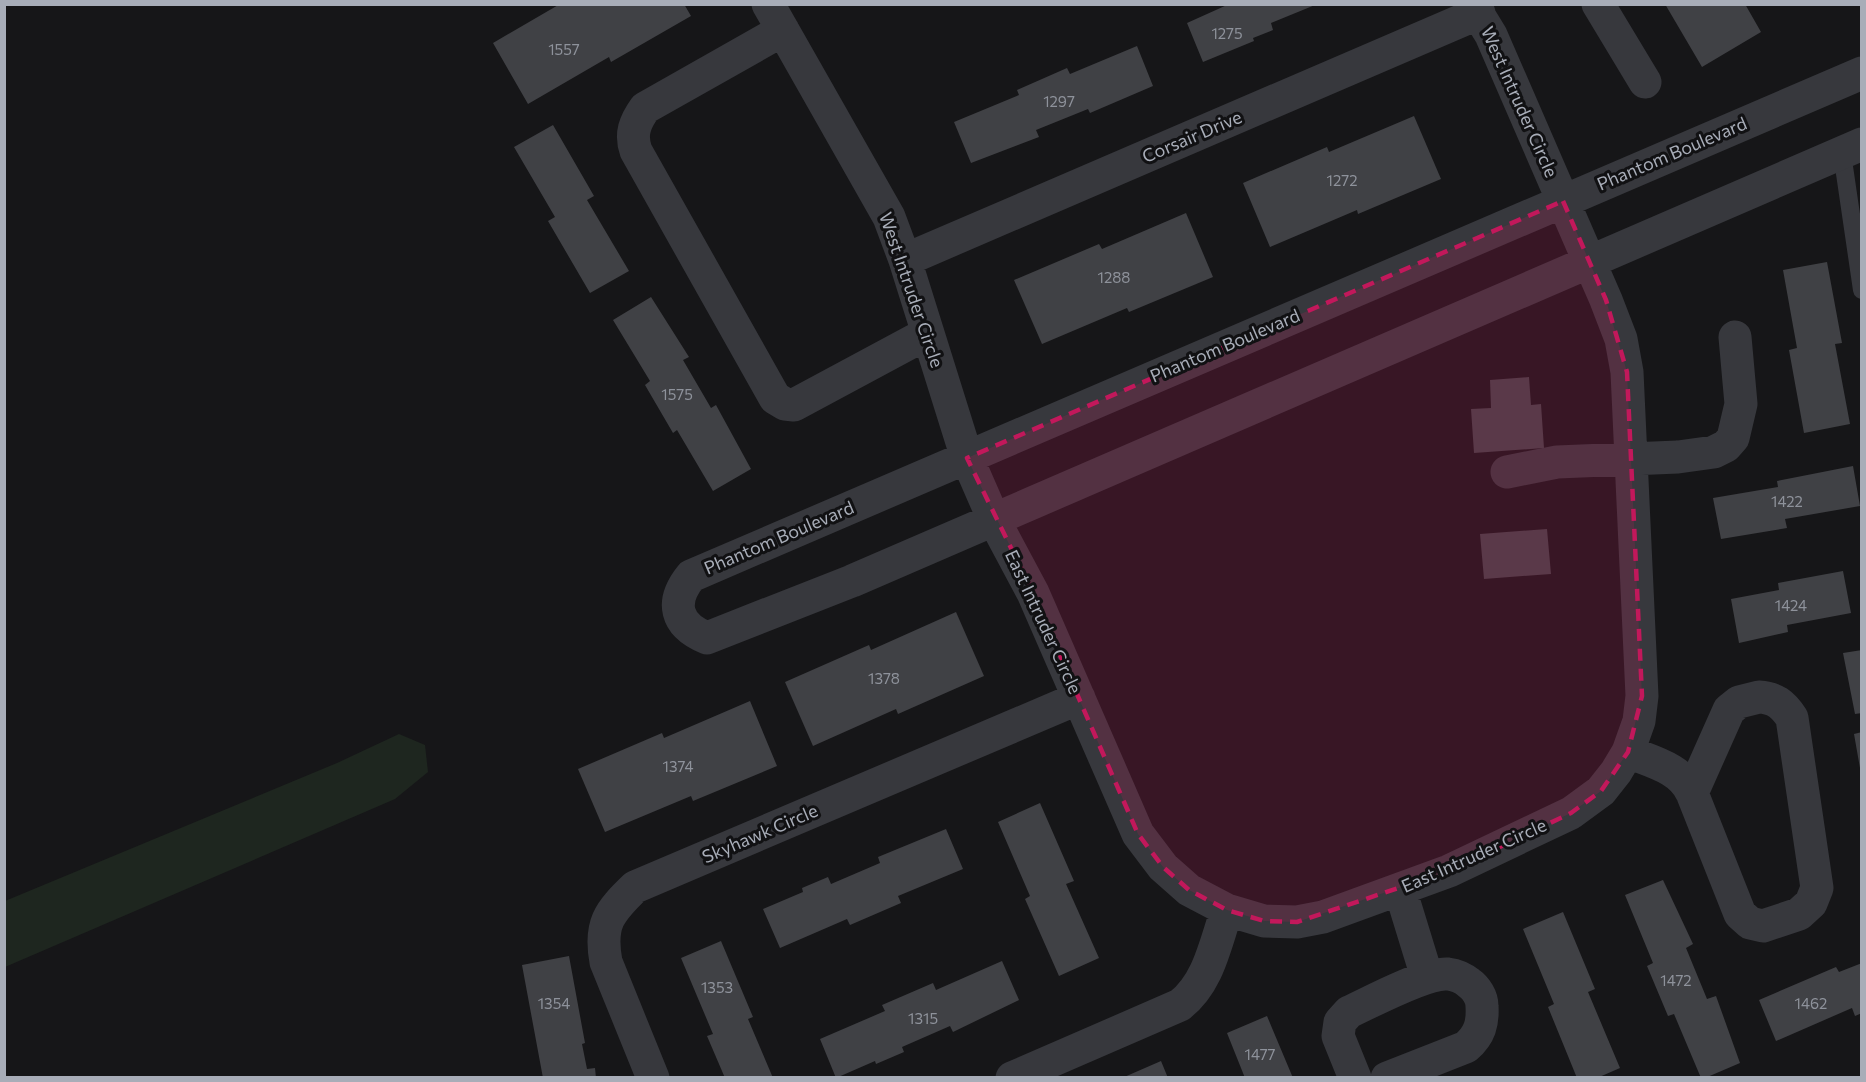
<svg xmlns="http://www.w3.org/2000/svg" width="1866" height="1082" font-family="Commissioner,sans-serif">
<style>
.green{fill:#1e261f}
.building{fill:#404145}
.lines{fill:none;stroke-linecap:round;stroke-linejoin:round}
.service{stroke:#37383d;stroke-width:18}
.minor{stroke:#37383d;stroke-width:33}
.marked{fill:#c2185b;fill-opacity:0.2;stroke:#c2185b;stroke-width:4.5;stroke-dasharray:12 8;stroke-linejoin:round}
.labels{text-anchor:middle;stroke-width:6;stroke-linejoin:round;paint-order:stroke}
.number-label{font-size:15px;fill:#8e929b}
.street-label{font-size:18px;fill:#a8adb8;stroke:#111113}
</style>
<rect width="100%" height="100%" fill="#161618"/>
<path class="green" d="M 399,734 L 425,745 L 428,772 L 395,799 L 5,967 L 5,901 L 337,763 Z"/>
<path class="building" d="M 560,4 L 684,4 L 691,16 L 611,62 L 609,57 L 528,104 L 493,43 Z
M 1665,4 L 1745,4 L 1761,32 L 1702,67 Z
M 1227,5 L 1315,5 L 1271,23 L 1273,30 L 1253,38 L 1254,41 L 1203,62 L 1187,23 Z
M 1137,46 L 1153,86 L 1090,113 L 1088,109 L 1036,130 L 1039,137 L 971,163 L 954,122 L 1019,95 L 1017,90 L 1067,68 L 1070,74 Z
M 1414,116 L 1441,179 L 1358,214 L 1357,210 L 1270,247 L 1243,183 L 1327,147 L 1329,152 Z
M 553,125 L 594,196 L 587,200 L 629,271 L 590,293 L 548,221 L 555,217 L 514,147 Z
M 1186,213 L 1213,277 L 1129,312 L 1127,308 L 1042,344 L 1014,280 L 1099,244 L 1102,249 Z
M 1827,262 L 1842,343 L 1835,344 L 1850,424 L 1804,433 L 1789,350 L 1797,348 L 1783,270 Z
M 651,297 L 689,357 L 683,360 L 711,408 L 716,405 L 751,469 L 713,491 L 677,430 L 673,433 L 645,385 L 650,381 L 613,320 Z
M 1529,377 L 1531,405 L 1541,404 L 1544,448 L 1474,453 L 1471,409 L 1491,408 L 1490,380 Z
M 1853,466 L 1860,506 L 1785,519 L 1787,528 L 1721,539 L 1713,498 L 1778,487 L 1777,481 Z
M 1547,529 L 1551,574 L 1484,579 L 1480,534 Z
M 1843,571 L 1851,613 L 1787,625 L 1788,632 L 1739,643 L 1731,599 L 1779,590 L 1778,583 Z
M 956,612 L 984,676 L 898,714 L 896,709 L 813,746 L 785,682 L 869,645 L 871,650 Z
M 1862,650 L 1862,713 L 1855,714 L 1843,653 Z
M 750,701 L 777,766 L 693,801 L 691,796 L 605,832 L 578,769 L 662,733 L 664,738 Z
M 1862,732 L 1862,768 L 1860,768 L 1854,734 Z
M 1040,803 L 1074,881 L 1066,884 L 1099,958 L 1059,976 L 1025,899 L 1030,896 L 998,822 Z
M 946,829 L 963,869 L 898,896 L 901,903 L 850,925 L 847,919 L 780,948 L 763,909 L 803,892 L 802,888 L 828,877 L 831,884 L 880,863 L 878,857 Z
M 1663,880 L 1693,944 L 1686,948 L 1707,999 L 1716,996 L 1740,1063 L 1705,1078 L 1701,1078 L 1674,1014 L 1668,1016 L 1647,966 L 1653,963 L 1625,895 Z
M 1563,912 L 1595,989 L 1588,992 L 1620,1068 L 1597,1078 L 1577,1078 L 1548,1007 L 1554,1004 L 1523,929 Z
M 721,941 L 753,1017 L 748,1019 L 773,1078 L 725,1078 L 707,1036 L 713,1034 L 681,958 Z
M 569,956 L 585,1043 L 582,1044 L 587,1069 L 595,1068 L 596,1078 L 543,1078 L 522,965 Z
M 1002,961 L 1019,1000 L 953,1032 L 950,1026 L 902,1047 L 904,1052 L 876,1064 L 875,1061 L 836,1078 L 820,1039 L 885,1011 L 882,1005 L 933,983 L 936,990 Z
M 1862,963 L 1862,1013 L 1855,1016 L 1852,1008 L 1776,1041 L 1759,1000 L 1836,967 L 1839,972 Z
M 1267,1016 L 1293,1078 L 1245,1078 L 1227,1033 Z
M 1161,1061 L 1168,1078 L 1122,1078 Z"/>
<g class="lines">
<path class="service" d="M 1842,153 L 1862,290"/>
<path class="minor" d="M 768,4 L 889,217 L 905,260 L 967,458 L 994,520 L 1033,593 L 1138,834 L 1163,867 L 1189,890 L 1227,910 L 1264,921 L 1297,922 L 1323,917 L 1449,871 L 1571,813 L 1601,791 L 1616,772 L 1628,752 L 1639,721 L 1642,696 L 1627,372 L 1621,339 L 1606,300 L 1491,35 L 1472,4
M 1598,4 L 1645,82
M 783,30 L 645,108 C 635,122 630,134 636,151 L 775,398 L 785,404 L 794,405 L 928,333
M 1862,73 L 691,576 C 670,602 675,625 707,638 L 852,581 L 1862,144
M 905,260 L 1479,13
M 1507,472 L 1557,462 L 1678,457 L 1714,452 L 1726,446 L 1733,438 L 1741,404 L 1735,337
M 1759,697 C 1775,698 1783,704 1792,718 L 1817,888 L 1811,903 L 1799,914 L 1763,926 L 1750,923 L 1740,914 L 1692,793 L 1729,710 L 1739,702 Z
M 1628,752 C 1652,762 1681,768 1692,793
M 1400,889 L 1427,977
M 653,1078 L 606,962 C 599,924 609,912 635,887 L 1079,698
M 1012,1078 L 1180,1005 C 1209,982 1215,944 1227,910
M 1355,1078 L 1338,1036 L 1340,1022 L 1349,1012 C 1371,1002 1426,972 1448,974 C 1456,975 1463,978 1469,983 C 1476,988 1482,997 1482,1006 C 1483,1023 1480,1035 1466,1047 L 1387,1078"/>
</g>
<path class="marked" d="M 1563,201 L 1606,300 L 1627,372 L 1642,696 L 1628,752 L 1601,791 L 1571,813 L 1449,871 L 1297,922 L 1264,921 L 1227,910 L 1189,890 L 1163,867 L 1138,834 L 1033,593 L 967,458 Z"/>
<g class="labels">
<g class="number-label">
<text x="1227" y="39">1275</text>
<text x="564" y="55">1557</text>
<text x="1059" y="107">1297</text>
<text x="1342" y="186">1272</text>
<text x="1114" y="283">1288</text>
<text x="677" y="400">1575</text>
<text x="1787" y="507">1422</text>
<text x="1791" y="611">1424</text>
<text x="884" y="684">1378</text>
<text x="678" y="772">1374</text>
<text x="1676" y="986">1472</text>
<text x="717" y="993">1353</text>
<text x="554" y="1009">1354</text>
<text x="1811" y="1009">1462</text>
<text x="923" y="1024">1315</text>
<text x="1260" y="1060">1477</text>
</g>
<g class="street-label">
<text transform="translate(1519 102) rotate(66)" y="6">West Intruder Circle</text>
<text transform="translate(1192 137) rotate(-23)" y="6">Corsair Drive</text>
<text transform="translate(1672 154) rotate(-23)" y="6">Phantom Boulevard</text>
<text transform="translate(911 290) rotate(71)" y="6">West Intruder Circle</text>
<text transform="translate(1225 346) rotate(-23)" y="6">Phantom Boulevard</text>
<text transform="translate(779 538) rotate(-23)" y="6">Phantom Boulevard</text>
<text transform="translate(1043 622) rotate(65)" y="6">East Intruder Circle</text>
<text transform="translate(760 834) rotate(-23)" y="6">Skyhawk Circle</text>
<text transform="translate(1474 856) rotate(-24)" y="6">East Intruder Circle</text>
</g>
</g>
<rect width="1866" height="1082" fill="none" stroke="#a8adb8" stroke-width="12"/>
</svg>
